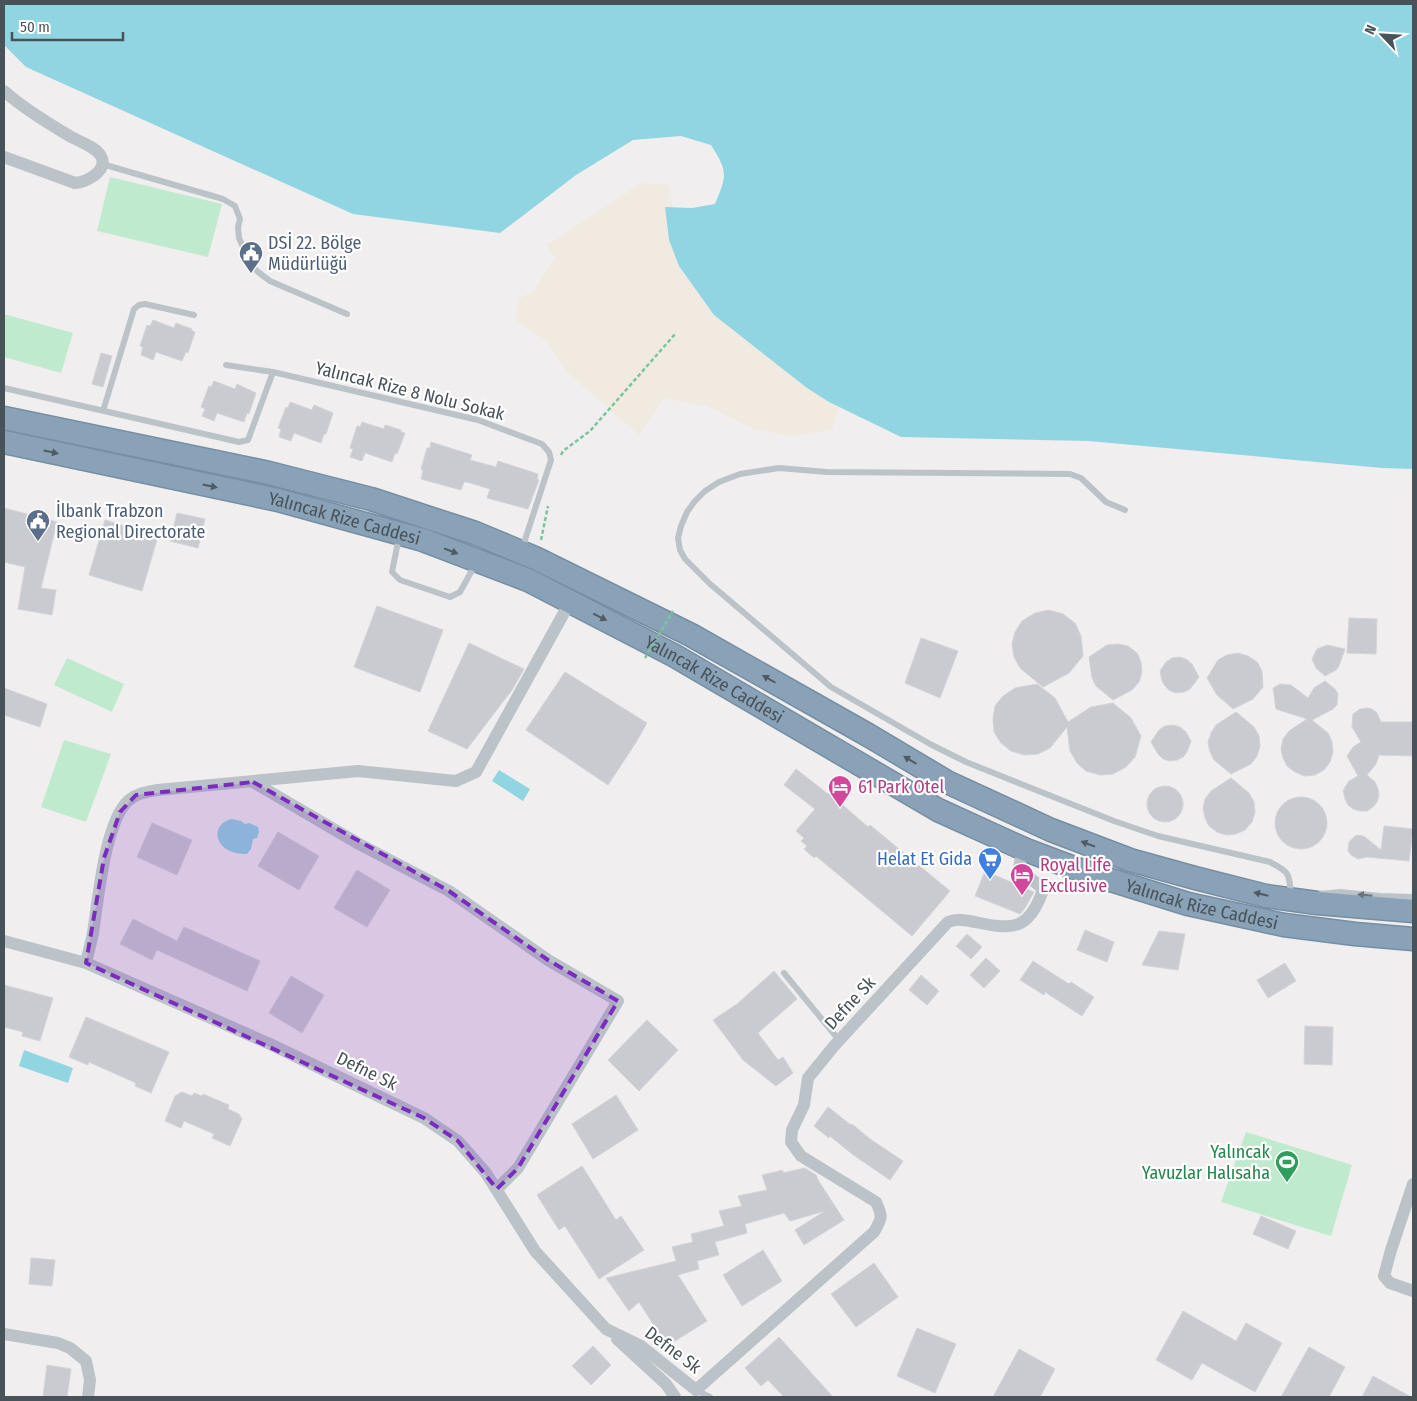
<svg xmlns="http://www.w3.org/2000/svg" width="1417" height="1401" font-family="'Fira Sans Condensed',sans-serif">
<style>
.green{fill:#c0eace}
.sand{fill:#f0eae0}
.water{fill:#92d5e2}
.building{fill:#c9cbd0;stroke:#d2d4d9}
.lines{fill:none;stroke-linecap:round;stroke-linejoin:round}
.highway-casing{stroke:#768ea3;stroke-width:25}
.path{stroke:#7cc49d;stroke-width:2.5;stroke-dasharray:4 2.5;stroke-linecap:butt}
.lane{stroke:#bbc3c9;stroke-width:6}
.street{stroke:#bbc3c9;stroke-width:12}
.highway{stroke:#8aa2b8;stroke-width:22}
.path-bridge{stroke:#7cc49d;stroke-width:2.5;stroke-dasharray:4 2.5;stroke-linecap:butt}
.oneway{fill:#4f5a62}
.oneway2{fill:#6a747b}
.marked{fill:#7b2cbf;fill-opacity:0.2;stroke:#7b2cbf;stroke-width:4;stroke-dasharray:10 6;stroke-linejoin:round}
.labels{text-anchor:middle;stroke-width:4.5;stroke-linejoin:round;paint-order:stroke}
.service-label{font-size:18px;fill:#4e5e75;stroke:#fff;text-anchor:start}
.street-label{font-size:18px;fill:#485259;stroke:#fff}
.hotel-label{font-size:18px;fill:#b23c85;stroke:#fff;text-anchor:start}
.shop-label{font-size:18px;fill:#366cbe;stroke:#fff;text-anchor:end}
.leisure-label{font-size:18px;fill:#27864d;stroke:#fff;text-anchor:end}
</style>
<rect width="100%" height="100%" fill="#f0eeee"/>
<path class="green" d="M 110,177 L 222,204 L 208,257 L 97,231 Z
M 4,314 L 73,333 L 61,373 L 4,357 Z
M 67,658 L 124,684 L 112,712 L 54,685 Z
M 64,740 L 111,754 L 86,822 L 41,807 Z
M 1246,1132 L 1352,1165 L 1331,1236 L 1221,1202 Z"/>
<path class="sand" d="M 642,183 L 669,185 L 673,208 L 665,208 L 669,240 L 679,266 L 714,315 L 807,388 L 839,407 L 832,429 L 795,437 L 754,429 L 707,406 L 663,398 L 639,435 L 568,373 L 548,343 L 515,320 L 520,298 L 534,291 L 555,258 L 547,244 Z"/>
<path class="water" d="M 4,4 L 1413,4 L 1413,469 L 1382,468 L 1089,441 L 901,437 L 829,402 L 807,388 L 714,315 L 679,266 L 669,240 L 665,207 L 692,208 L 715,204 C 727,175 728,172 711,145 L 681,136 L 633,140 L 576,175 L 500,233 L 353,214 L 26,67 L 4,45 Z
M 499,770 L 530,789 L 523,801 L 492,781 Z
M 232,819 L 241,821 L 245,824 L 249,823 L 258,827 L 259,832 L 257,838 L 253,839 L 251,849 L 247,854 C 240,854 232,853 226,849 C 212,839 216,822 232,819 Z
M 24,1050 L 73,1068 L 68,1083 L 19,1066 Z"/>
<path class="building" d="M 153,320 L 174,328 L 176,323 L 192,329 L 191,330 L 195,332 L 188,353 L 186,352 L 182,361 L 156,352 L 153,360 L 141,355 L 143,347 L 140,346 L 147,325 L 150,326 Z
M 101,353 L 112,356 L 103,387 L 92,384 Z
M 214,381 L 235,389 L 237,384 L 256,393 L 249,414 L 247,413 L 244,422 L 217,413 L 214,421 L 202,416 L 205,409 L 201,407 L 209,386 L 211,387 Z
M 290,402 L 312,410 L 314,405 L 333,413 L 326,434 L 324,434 L 321,443 L 294,433 L 291,441 L 279,437 L 281,429 L 278,428 L 286,407 L 288,408 Z
M 362,422 L 384,429 L 385,425 L 401,430 L 401,432 L 405,433 L 397,454 L 395,453 L 392,462 L 365,453 L 362,461 L 350,457 L 353,449 L 350,448 L 357,426 L 360,427 Z
M 431,442 L 472,455 L 470,460 L 496,467 L 498,461 L 538,474 L 537,479 L 539,480 L 528,509 L 487,498 L 490,489 L 467,482 L 464,482 L 461,490 L 421,479 L 423,470 L 421,469 L 427,448 L 430,448 Z
M 4,508 L 57,522 L 41,588 L 56,590 L 52,615 L 18,609 L 25,567 L 4,562 Z
M 177,513 L 205,519 L 198,548 L 170,541 Z
M 105,520 L 158,536 L 142,591 L 89,575 Z
M 377,606 L 443,630 L 420,692 L 354,667 Z
M 1049,610 L 1063,614 L 1075,623 L 1081,636 L 1083,656 L 1069,673 L 1043,687 L 1020,668 L 1014,657 L 1012,644 L 1015,632 L 1022,621 L 1035,613 Z
M 1349,618 L 1377,619 L 1376,654 L 1347,653 Z
M 921,638 L 958,651 L 940,698 L 905,683 Z
M 469,643 L 524,669 L 512,690 L 467,749 L 428,731 Z
M 1118,644 L 1128,646 L 1137,653 L 1141,662 L 1142,672 L 1139,682 L 1132,690 L 1113,700 L 1096,686 L 1092,678 L 1089,657 L 1107,645 Z
M 1327,645 L 1345,649 L 1339,666 L 1336,670 L 1325,676 L 1316,668 L 1312,659 L 1317,649 Z
M 1238,653 L 1248,656 L 1257,662 L 1262,671 L 1263,687 L 1253,699 L 1233,709 L 1217,695 L 1207,678 L 1218,660 L 1227,655 Z
M 1179,657 L 1186,659 L 1192,664 L 1199,677 L 1190,689 L 1184,692 L 1176,693 L 1170,691 L 1165,686 L 1162,681 L 1160,671 L 1166,662 L 1172,658 Z
M 565,672 L 647,723 L 635,744 L 608,785 L 526,730 Z
M 1325,681 L 1335,689 L 1338,694 L 1337,705 L 1333,709 L 1312,720 L 1328,733 L 1332,742 L 1333,752 L 1330,762 L 1324,770 L 1315,775 L 1304,776 L 1295,772 L 1287,766 L 1283,758 L 1281,749 L 1283,739 L 1289,731 L 1307,719 L 1276,709 L 1273,688 L 1280,684 L 1291,685 L 1308,698 L 1314,688 Z
M 1037,684 L 1055,698 L 1068,722 L 1091,707 L 1113,703 L 1131,718 L 1141,736 L 1135,757 L 1126,767 L 1113,774 L 1100,775 L 1086,771 L 1077,763 L 1070,751 L 1067,727 L 1050,748 L 1038,754 L 1024,755 L 1011,751 L 1001,743 L 994,732 L 993,719 L 995,706 L 1003,696 L 1015,688 Z
M 4,688 L 47,704 L 40,727 L 4,715 Z
M 1367,708 L 1372,709 L 1377,713 L 1381,722 L 1413,722 L 1413,756 L 1379,755 L 1376,764 L 1367,775 L 1375,782 L 1378,789 L 1379,795 L 1377,802 L 1373,807 L 1367,811 L 1360,811 L 1353,809 L 1348,805 L 1345,799 L 1343,790 L 1346,790 L 1344,789 L 1349,781 L 1358,776 L 1347,756 L 1353,747 L 1361,742 L 1352,727 L 1353,714 L 1360,709 Z
M 1236,712 L 1254,727 L 1259,736 L 1260,746 L 1257,756 L 1251,764 L 1231,774 L 1214,760 L 1210,752 L 1208,742 L 1211,733 L 1216,725 Z
M 1173,725 L 1180,727 L 1186,732 L 1191,741 L 1187,752 L 1183,757 L 1177,760 L 1170,761 L 1163,759 L 1158,754 L 1151,742 L 1159,730 L 1165,726 Z
M 796,769 L 828,794 L 829,793 L 868,827 L 870,825 L 950,891 L 912,936 L 816,856 L 814,858 L 804,849 L 807,846 L 801,841 L 804,838 L 796,831 L 815,809 L 784,785 Z
M 1231,778 L 1249,793 L 1254,802 L 1255,812 L 1252,822 L 1245,830 L 1236,834 L 1226,835 L 1217,832 L 1209,826 L 1205,818 L 1203,808 L 1205,799 L 1211,791 Z
M1147 804a18 18 0 1 1 36 0a18 18 0 1 1-36 0Z
M1275 823a26 26 0 1 1 52 0a26 26 0 1 1-52 0Z
M 152,823 L 192,840 L 177,875 L 137,857 Z
M 1384,826 L 1413,829 L 1409,861 L 1367,857 L 1358,859 L 1351,855 L 1348,851 L 1349,842 L 1355,836 L 1360,835 L 1365,837 L 1381,850 Z
M 278,832 L 319,856 L 299,890 L 258,866 Z
M 357,870 L 390,890 L 367,927 L 334,908 Z
M 985,871 L 1034,892 L 1025,908 L 1020,914 L 975,896 Z
M 133,919 L 177,941 L 184,927 L 260,961 L 247,991 L 157,950 L 152,960 L 120,944 Z
M 1085,930 L 1114,942 L 1107,962 L 1077,950 Z
M 1159,931 L 1185,934 L 1178,970 L 1142,965 Z
M 967,934 L 982,947 L 971,959 L 956,946 Z
M 986,958 L 1000,971 L 984,988 L 970,975 Z
M 1033,961 L 1069,984 L 1071,982 L 1094,997 L 1082,1016 L 1045,992 L 1044,995 L 1020,980 Z
M 1285,963 L 1296,981 L 1268,998 L 1257,980 Z
M 774,971 L 797,999 L 758,1033 L 778,1060 L 783,1057 L 793,1073 L 776,1086 L 743,1060 L 713,1020 L 737,1004 Z
M 921,975 L 939,991 L 927,1005 L 909,990 Z
M 291,976 L 324,995 L 302,1033 L 269,1013 Z
M 4,985 L 53,998 L 40,1041 L 22,1036 L 23,1032 L 4,1027 Z
M 86,1017 L 169,1052 L 151,1093 L 135,1086 L 136,1083 L 89,1062 L 88,1065 L 69,1057 Z
M 647,1020 L 678,1050 L 639,1091 L 608,1060 Z
M 1305,1026 L 1333,1027 L 1332,1065 L 1304,1064 Z
M 182,1092 L 192,1096 L 194,1093 L 202,1096 L 203,1094 L 229,1105 L 228,1109 L 239,1114 L 242,1119 L 230,1146 L 212,1138 L 214,1134 L 184,1121 L 181,1128 L 165,1121 L 175,1096 Z
M 616,1095 L 638,1130 L 593,1159 L 572,1124 Z
M 828,1107 L 851,1125 L 852,1124 L 870,1139 L 903,1161 L 890,1180 L 852,1154 L 830,1136 L 829,1138 L 814,1126 Z
M 582,1166 L 616,1220 L 621,1216 L 644,1250 L 599,1279 L 565,1226 L 559,1230 L 537,1195 Z
M 805,1168 L 816,1175 L 818,1180 L 844,1220 L 804,1245 L 795,1230 L 825,1211 L 790,1221 L 784,1213 L 745,1224 L 747,1233 L 715,1242 L 719,1255 L 697,1261 L 699,1269 L 678,1275 L 707,1321 L 667,1346 L 639,1302 L 629,1311 L 606,1278 L 676,1261 L 672,1247 L 693,1242 L 691,1234 L 724,1226 L 719,1211 L 742,1206 L 738,1196 L 767,1190 L 762,1175 L 783,1170 L 783,1173 Z
M 1261,1216 L 1296,1231 L 1288,1249 L 1253,1234 Z
M 763,1250 L 782,1281 L 742,1306 L 723,1275 Z
M 31,1258 L 55,1260 L 52,1286 L 29,1284 Z
M 874,1263 L 898,1297 L 856,1327 L 831,1294 Z
M 1183,1311 L 1236,1341 L 1246,1323 L 1282,1343 L 1255,1392 L 1202,1363 L 1192,1380 L 1156,1360 Z
M 917,1328 L 956,1344 L 935,1393 L 897,1376 Z
M 779,1337 L 833,1397 L 784,1397 L 768,1380 L 761,1386 L 745,1368 Z
M 593,1346 L 611,1365 L 591,1385 L 572,1366 Z
M 1309,1347 L 1345,1367 L 1329,1397 L 1281,1397 Z
M 1019,1349 L 1055,1369 L 1040,1397 L 993,1397 Z
M 47,1365 L 71,1369 L 67,1397 L 43,1397 Z
M 1373,1376 L 1411,1397 L 1362,1397 Z"/>
<g class="lines">
<g class="highway-casing">
<g id="highway">
<path d="M 4,418 L 269,473 L 371,499 L 475,533 L 535,558 L 691,635 L 868,735 L 947,782 L 1051,830 L 1130,860 L 1195,878 L 1266,896 L 1317,903 L 1413,911"/>
<path id="s1" d="M 4,442 L 278,500 L 423,540 L 528,580 L 675,656 L 938,810 L 1026,850 L 1082,871 L 1188,904 L 1284,925 L 1355,934 L 1413,939"/>
</g>
</g>
<path class="path" d="M 561,455 L 563,451 L 590,431 L 676,333
M 541,540 L 548,506"/>
<path class="lane" d="M 102,164 L 223,199 L 235,206 L 240,219 L 238,227 L 239,238 L 251,265 L 258,272 L 270,281 L 347,314
M 226,365 L 273,372 L 478,420 L 542,444 L 549,452 L 551,460 L 522,549
M 4,388 L 239,442 L 248,440 L 273,372
M 103,411 L 134,309 L 139,305 L 145,304 L 194,315
M 1125,510 L 1106,502 L 1081,478 L 1070,474 L 827,472 L 779,468 L 740,474 L 719,482 L 705,491 L 695,501 L 687,512 L 681,526 L 678,538 L 680,550 L 685,559 L 709,583 L 831,687 L 930,744 L 966,762 L 1114,821 L 1158,836 L 1270,862 C 1291,873 1289,874 1291,896
M 399,537 L 392,572 L 400,580 L 450,597 L 460,592 L 475,565
M 1321,894 L 1340,892 L 1380,896 L 1413,897
M 784,973 L 839,1040
M 696,1390 L 710,1397"/>
<path class="street" d="M 4,91 C 23,108 46,122 68,135 C 77,141 95,146 101,156 C 109,171 86,182 75,183 L 4,157
M 253,782 L 359,844 L 449,891 L 548,960 L 618,1001 L 518,1168 L 497,1189
M 4,941 L 86,963 L 270,1044 L 424,1118 L 458,1141 L 486,1173 L 535,1251 L 606,1329 L 641,1346 L 696,1390 L 874,1232 C 882,1218 883,1217 876,1202 L 801,1156 L 791,1142 L 792,1130 L 804,1105 L 808,1078 L 834,1046 L 948,922 C 958,918 964,920 975,922 C 1012,930 1029,931 1043,890 C 1036,880 1026,878 1019,868 L 1023,849
M 86,963 C 88,953 91,943 93,933 C 98,901 105,820 129,800 C 137,793 147,792 158,790 L 358,771 L 456,781 L 476,772 L 570,602
M 1413,1184 L 1391,1250 L 1384,1276 L 1390,1283 L 1413,1291
M 4,1334 L 58,1343 L 70,1348 L 86,1361 L 90,1380 L 88,1397
M 617,1339 L 666,1384 L 675,1397"/>
<use href="#highway" class="highway"/>
<path class="path-bridge" d="M 645,658 L 673,611"/>
</g>
<defs><path id="oneway-solid" d="M-6-.8H1V-3.2L6.5 0L1 3.2V.8H-6Z" transform="scale(1.25)"/></defs>
<g class="oneway">
<use href="#oneway-solid" transform="translate(51 452) rotate(12)"/>
<use href="#oneway-solid" transform="translate(210 486) rotate(12)"/>
<use href="#oneway-solid" transform="translate(451 551) rotate(21)"/>
<use href="#oneway-solid" transform="translate(600 617) rotate(27)"/>
<use href="#oneway-solid" transform="translate(769 679) rotate(-150)"/>
<use href="#oneway-solid" transform="translate(910 760) rotate(-149)"/>
<use href="#oneway-solid" transform="translate(1088 844) rotate(-159)"/>
<use href="#oneway-solid" transform="translate(1261 894) rotate(-167)"/>
</g>
<use class="oneway2" href="#oneway-solid" transform="translate(1365 895) rotate(-174)"/>
<path class="marked" d="M 253,782 L 449,891 L 548,960 L 618,1001 L 518,1168 L 497,1189 L 458,1141 L 424,1118 L 86,963 L 104,858 L 120,812 L 136,795 Z"/>
<defs>
<g id="civic-pin" transform="scale(1.25)"><path d="M0 17L-7.5 6A9.5 9.5 0 1 1 7.5 6Z" fill="#5c6f8a" stroke="#fff"/><path d="M-.6-6.5H3V-4.5H.6V-3L4-1V1h2V6H-6V1h2V-1L-.6-3ZM-1.2 2.5V6h2.4V2.5Z" fill="#fff"/></g>
<g id="hotel-pin" transform="scale(1.25)"><path d="M0 17L-7.5 6A9.5 9.5 0 1 1 7.5 6Z" fill="#d1479c" stroke="#fff"/><path d="M-6-4.5h1.5V1H6V5H4.5V3h-9V5H-6ZM-4 0a1.8 1.8 0 1 1 3.6 0ZM.5 0V-2.5h3Q6-2.5 6 0Z" fill="#fff"/></g>
<g id="supermarket-pin" transform="scale(1.25)"><path d="M0 17L-7.5 6A9.5 9.5 0 1 1 7.5 6Z" fill="#3f7fe0" stroke="#fff"/><path d="M-6-5.5h2.5l.6 2H6L4.5 2H-2.5L-4.4-4H-6ZM-1.5 3.2a1.3 1.3 0 1 0 .1 0ZM3 3.2a1.3 1.3 0 1 0 .1 0Z" fill="#fff"/></g>
<g id="stadium-pin" transform="scale(1.25)"><path d="M0 17L-7.5 6A9.5 9.5 0 1 1 7.5 6Z" fill="#2e9e5b" stroke="#fff"/><path d="M0-5a6.5 5 0 1 0 0 10a6.5 5 0 1 0 0-10ZM-3.5-1.8h7v3.6h-7Z" fill="#fff"/></g>
</defs>
<g fill-rule="evenodd">
<use href="#civic-pin" x="251" y="253"/>
<use href="#civic-pin" x="38" y="521"/>
<use href="#hotel-pin" x="840" y="787"/>
<use href="#supermarket-pin" x="990" y="859"/>
<use href="#hotel-pin" x="1022" y="875"/>
<use href="#stadium-pin" x="1287" y="1162"/>
</g>
<g class="labels">
<g class="service-label">
<text x="268" y="249">DSİ 22. Bölge<tspan x="268" dy="21">Müdürlüğü</tspan></text>
<text x="56" y="517">İlbank Trabzon<tspan x="56" dy="21">Regional Directorate</tspan></text>
</g>
<g class="street-label">
<text transform="translate(410 391) rotate(14)" y="6">Yalıncak Rize 8 Nolu Sokak</text>
<text dy="6" stroke="none"><textPath href="#s1" startOffset="349">Yalıncak Rize Caddesi</textPath></text>
<text dy="6" stroke="none"><textPath href="#s1" startOffset="754">Yalıncak Rize Caddesi</textPath></text>
<text dy="6" stroke="none"><textPath href="#s1" startOffset="1294">Yalıncak Rize Caddesi</textPath></text>
<text transform="translate(850 1003) rotate(-47)" y="6">Defne Sk</text>
<text transform="translate(367 1071) rotate(26)" y="6">Defne Sk</text>
<text transform="translate(673 1350) rotate(37)" y="6">Defne Sk</text>
</g>
<g class="hotel-label">
<text x="858" y="793">61 Park Otel</text>
<text x="1040" y="871">Royal Life<tspan x="1040" dy="21">Exclusive</tspan></text>
</g>
<g class="shop-label">
<text x="972" y="865">Helat Et Gida</text>
</g>
<g class="leisure-label">
<text x="1270" y="1158">Yalıncak<tspan x="1270" dy="21">Yavuzlar Halısaha</tspan></text>
</g>
</g>
<rect width="1417" height="1401" fill="none" stroke="#485259" stroke-width="10"/>
<g transform="translate(1382 35) rotate(295)" stroke="#ffffff" stroke-width="4" paint-order="stroke">
<path d="M0-4L9 19L0 12L-9 19Z" fill="#485259"/>
<text y="-8" font-size="14" font-weight="bold" text-anchor="middle" fill="#485259">N</text>
</g>
<path d="M12 32v8h111v-8" fill="none" stroke="#485259" stroke-width="2.5"/>
<text x="20" y="32" font-size="15" fill="#485259" stroke="#ffffff" stroke-width="4" paint-order="stroke">50 m</text>
</svg>
